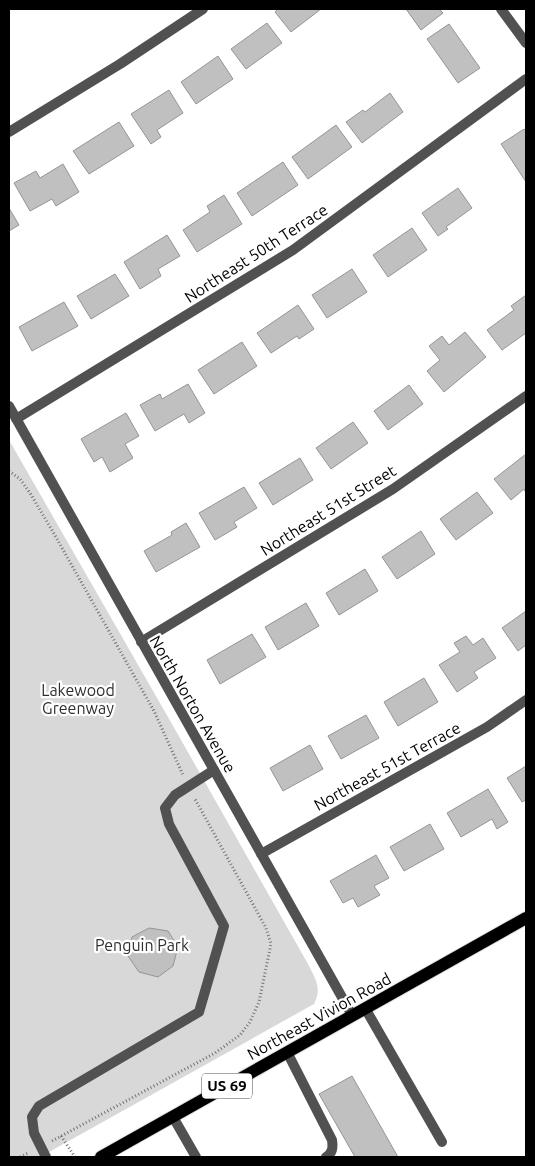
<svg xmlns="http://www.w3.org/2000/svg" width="535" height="1166" font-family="Ubuntu,sans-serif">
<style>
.green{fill:#d8d8d8}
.building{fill:#c0c0c0;stroke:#959595}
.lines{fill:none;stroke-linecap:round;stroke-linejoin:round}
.primary-casing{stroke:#dbdbdb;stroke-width:14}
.path{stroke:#737373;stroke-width:3;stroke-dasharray:1 2.5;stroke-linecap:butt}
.lane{stroke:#515151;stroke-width:10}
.street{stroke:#515151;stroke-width:10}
.primary{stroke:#000;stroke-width:12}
.labels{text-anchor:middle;stroke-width:4.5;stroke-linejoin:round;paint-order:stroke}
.shield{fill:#fff;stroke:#4c4c4c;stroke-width:1}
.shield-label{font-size:15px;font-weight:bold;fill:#000}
.street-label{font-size:16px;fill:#000;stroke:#fff}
.park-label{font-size:16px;fill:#2f2f2f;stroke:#fff}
</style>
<rect width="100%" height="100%" fill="#fff"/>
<path class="green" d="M 9,440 L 172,724 L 308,964 C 316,980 322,988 314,1004 L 40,1157 L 9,1157 Z"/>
<path class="building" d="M 278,9 L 321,9 L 291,32 L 275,12 Z
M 406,9 L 439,9 L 443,13 L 421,30 Z
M 267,23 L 282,43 L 246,69 L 231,49 Z
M 449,24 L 480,68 L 458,83 L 427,39 Z
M 218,56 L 233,79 L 196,104 L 181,82 Z
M 169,90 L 183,113 L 157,130 L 161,137 L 151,144 L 131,114 Z
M 390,93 L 403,112 L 362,143 L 346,122 L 363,110 L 365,112 Z
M 119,122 L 134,146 L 89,174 L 73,151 Z
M 336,125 L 352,147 L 308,179 L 292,157 Z
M 524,129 L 526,132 L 526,182 L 501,144 Z
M 283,162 L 298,185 L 252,216 L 237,193 Z
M 63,164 L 79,192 L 56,206 L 52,199 L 30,211 L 14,183 L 36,171 L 40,178 Z
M 458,188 L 472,208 L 446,227 L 448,229 L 438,236 L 422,213 Z
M 224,195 L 242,224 L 197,252 L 183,230 L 210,212 L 207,206 Z
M 9,208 L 19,225 L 9,231 Z
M 412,228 L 427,250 L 388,277 L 373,255 Z
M 167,235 L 180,256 L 158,269 L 161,276 L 140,289 L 124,262 Z
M 352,269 L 367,292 L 327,318 L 312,295 Z
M 115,274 L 129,296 L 91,319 L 77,296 Z
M 526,295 L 526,333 L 502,350 L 487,330 L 514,310 L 511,306 Z
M 64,302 L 78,326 L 32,351 L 19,327 Z
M 298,305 L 314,329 L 299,339 L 297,336 L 271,353 L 257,333 Z
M 465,332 L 486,357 L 444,392 L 427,371 L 440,360 L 429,346 L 442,336 L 449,345 Z
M 242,342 L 257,366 L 214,394 L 198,370 Z
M 188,384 L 205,413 L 189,423 L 184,414 L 155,431 L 140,405 L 160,394 L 162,399 Z
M 409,385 L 423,404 L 388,430 L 374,411 Z
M 126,413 L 139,436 L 125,444 L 133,458 L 110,472 L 102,457 L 94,462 L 81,439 Z
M 353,422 L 368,443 L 331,469 L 316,448 Z
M 526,454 L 526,493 L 524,489 L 511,500 L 494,479 Z
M 300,458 L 313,480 L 273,505 L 259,483 Z
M 244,487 L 257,508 L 234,522 L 237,527 L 215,540 L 199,513 Z
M 477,492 L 493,513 L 456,540 L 440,519 Z
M 186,523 L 200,547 L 156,572 L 144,551 L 172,535 L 171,532 Z
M 421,531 L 435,554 L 397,579 L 382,557 Z
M 365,569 L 378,591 L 339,615 L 326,593 Z
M 306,603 L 319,626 L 278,650 L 265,627 Z
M 526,611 L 526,645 L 518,651 L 502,628 Z
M 252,634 L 266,657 L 220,684 L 207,660 Z
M 466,636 L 473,645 L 483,638 L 496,658 L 474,672 L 478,678 L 457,692 L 439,665 L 460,652 L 454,643 Z
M 424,678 L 438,702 L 398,726 L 384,702 Z
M 366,715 L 379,738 L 341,759 L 328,736 Z
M 310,745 L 323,769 L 283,791 L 270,768 Z
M 526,766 L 526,800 L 522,802 L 507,778 Z
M 488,789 L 508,822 L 497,829 L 492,819 L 461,837 L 447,813 Z
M 430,824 L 444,849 L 404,871 L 390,847 Z
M 376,855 L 389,878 L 374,886 L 380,895 L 358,907 L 353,898 L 343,903 L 330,881 Z
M 149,928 L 168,931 L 178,947 L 173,966 L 158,977 L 139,972 L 128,956 L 132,937 Z
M 352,1076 L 398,1157 L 355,1157 L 319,1094 Z"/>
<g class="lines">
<g class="primary-casing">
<path id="primary" d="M 101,1157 L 526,918"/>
</g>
<path class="path" d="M 9,471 L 20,479 L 30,493 L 53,532 L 154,711 L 183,775
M 61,1136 L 75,1157
M 52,1141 L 215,1053 L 240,1035 L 250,1022 L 259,1002 L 271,944 L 266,928 L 195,799
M 20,1157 L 28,1153"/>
<path class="lane" d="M 365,1008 L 442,1142
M 287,1052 L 332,1140 C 333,1147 333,1153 326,1157
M 173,1117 L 196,1157
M 46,1157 L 34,1133 L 32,1117 L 39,1106 L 199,1012 L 224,926 L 169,824 L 165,808 L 175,795 L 214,770"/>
<path class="street" d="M 501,9 L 526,43
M 9,132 L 120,64 L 203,9
M 9,406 L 352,1015
M 16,419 L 293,250 L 526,79
M 141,642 L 393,489 L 526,396
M 261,854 L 487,727 L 526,700"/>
<use href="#primary" class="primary"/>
</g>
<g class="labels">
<rect class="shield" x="202" y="1073.5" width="50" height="25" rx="4"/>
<g class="shield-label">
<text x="227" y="1091">US 69</text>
</g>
<g class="street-label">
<text transform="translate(256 253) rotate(-33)" y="6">Northeast 50th Terrace</text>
<text transform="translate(328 510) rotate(-32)" y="6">Northeast 51st Street</text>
<text transform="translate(193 704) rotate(60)" y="6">North Norton Avenue</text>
<text transform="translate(387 766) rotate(-29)" y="6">Northeast 51st Terrace</text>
<text transform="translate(319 1016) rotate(-29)" y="6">Northeast Vivion Road</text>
</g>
<g class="park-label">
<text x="78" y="696">Lakewood<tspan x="78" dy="18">Greenway</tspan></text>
<text x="142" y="951">Penguin Park</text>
</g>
</g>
<rect width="535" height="1166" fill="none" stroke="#000000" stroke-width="20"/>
</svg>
